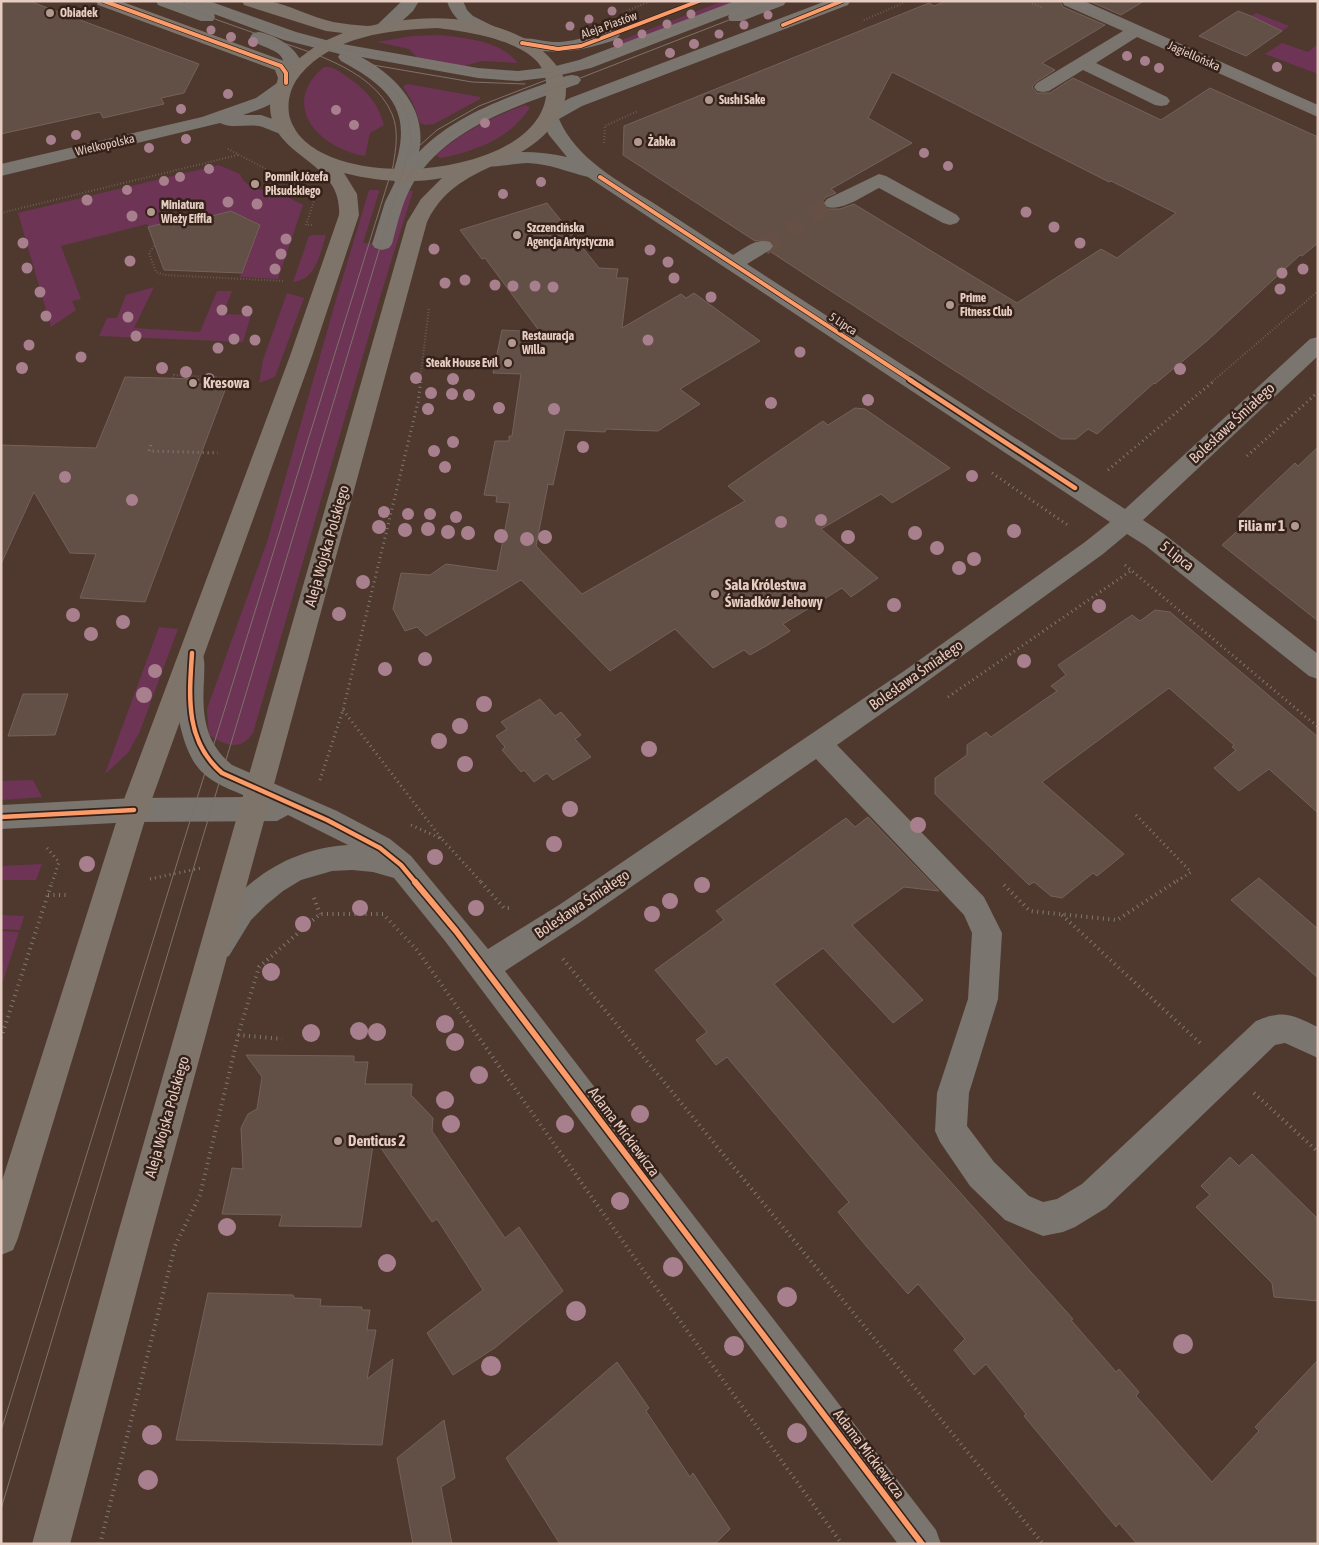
<svg xmlns="http://www.w3.org/2000/svg" width="1319" height="1545" font-family="'Asap Condensed',sans-serif">
<style>
.green{fill:#6d3455}
.building{fill:#625047;stroke:#746159;fill-rule:evenodd}
.lines{fill:none;stroke-linecap:round;stroke-linejoin:round}
.minor-tunnel{stroke:#664f45;stroke-width:19;stroke-dasharray:19 9;stroke-linecap:butt}
.path-far2{stroke:#807971;stroke-width:2;stroke-dasharray:0.5 2.5;stroke-linecap:butt}
.path-far1{stroke:#807971;stroke-width:3;stroke-dasharray:1 4;stroke-linecap:butt}
.path{stroke:#807971;stroke-width:4;stroke-dasharray:1 4.5;stroke-linecap:butt}
.minor{fill:#7a756e;fill-rule:evenodd}
.major{fill:#7e746a;fill-rule:evenodd}
.tram{stroke:#7d726a;stroke-width:1}
.cycleway-far2-casing{stroke:#342119;stroke-width:5.5}
.cycleway-far1-casing{stroke:#342119;stroke-width:8}
.cycleway-casing{stroke:#342119;stroke-width:9}
.cycleway-far2{stroke:#fa9b69;stroke-width:4}
.cycleway-far1{stroke:#fa9b69;stroke-width:4.5}
.cycleway{stroke:#fa9b69;stroke-width:6}
.tree{fill:#a8808d}
.poi-dot{fill:#b1998e;stroke:#342119;stroke-width:2}
.labels{text-anchor:middle;stroke-width:5;stroke-linejoin:round;paint-order:stroke}
.far-poi-label{font-size:12px;font-weight:bold;fill:#e6ccc1;stroke:#342119;text-anchor:start}
.far-street-label{font-size:12px;fill:#e6ccc1;stroke:#342119}
.poi-label{font-size:15px;font-weight:bold;fill:#e6ccc1;stroke:#342119;text-anchor:start}
.street-label{font-size:15px;fill:#e6ccc1;stroke:#342119}
</style>
<rect width="100%" height="100%" fill="#4f392f"/>
<path class="green" d="M 723,1 L 741,1 L 618,48 L 611,44 Z
M 1256,13 L 1289,26 L 1280,33 L 1251,16 Z
M 440,35 C 466,38 501,41 518,63 L 482,61 L 464,66 L 418,58 L 409,49 L 377,42 L 412,36 Z
M 1282,43 L 1308,52 L 1318,44 L 1318,74 L 1265,54 Z
M 324,67 C 331,66 337,70 343,74 C 363,87 378,101 384,125 L 370,133 L 365,156 C 320,149 278,105 324,67 Z
M 408,84 L 480,97 L 480,99 L 434,124 L 425,125 L 420,123 L 413,103 L 403,86 Z
M 525,105 L 530,107 C 512,138 474,152 440,158 L 436,155 C 462,132 492,117 525,105 Z
M 219,165 L 240,174 C 245,189 264,190 277,193 C 286,195 295,201 303,205 L 278,279 L 240,277 L 255,237 L 255,222 L 231,211 L 208,217 L 191,217 L 188,209 L 162,215 L 165,223 L 149,227 L 147,224 L 61,246 L 81,299 L 72,301 L 76,310 L 51,327 L 18,213 Z
M 369,190 L 379,190 L 379,192 L 363,243 L 387,244 L 406,191 L 413,191 L 381,294 L 253,733 C 240,752 225,745 209,735 L 207,709 L 267,542 L 336,300 Z
M 314,235 L 326,235 C 320,253 316,280 293,282 L 309,236 Z
M 154,287 L 134,328 L 200,332 L 217,291 L 232,291 L 223,314 L 251,315 L 243,342 L 99,336 L 107,318 L 117,318 L 126,295 Z
M 287,293 L 304,298 L 275,377 L 259,383 L 263,360 Z
M 159,627 L 178,629 L 140,731 L 128,753 L 105,774 Z
M 33,780 L 42,797 L 1,800 L 1,781 Z
M 42,864 L 36,880 L 1,880 L 1,866 Z
M 1,915 L 24,916 L 20,930 L 1,929 Z
M 1,931 L 19,932 L 3,981 L 1,981 Z"/>
<path class="building" d="M 1,1 L 29,1 L 199,64 L 184,93 L 161,98 L 164,104 L 103,118 L 100,112 L 1,134 Z
M 946,1 L 1060,1 L 1063,7 L 1105,25 L 1042,63 L 1055,70 L 1036,82 L 1032,87 L 1037,93 L 1050,93 L 1073,78 L 1161,120 L 1210,88 L 1318,137 L 1318,243 L 1302,256 L 1300,255 L 1208,340 L 1155,384 L 1154,383 L 1097,434 L 1088,429 L 1076,439 L 1061,439 L 806,275 L 771,252 L 775,246 L 772,241 L 765,239 L 755,241 L 623,155 L 624,126 L 929,3 L 934,6 ZM 892,72 L 1109,182 L 1111,181 L 1176,213 L 1117,258 L 1101,249 L 1017,303 L 854,204 L 840,209 L 827,209 L 822,202 L 826,197 L 836,193 L 831,189 L 912,143 L 868,118 Z
M 1089,1 L 1144,1 L 1121,15 Z
M 1238,11 L 1251,16 L 1282,31 L 1246,56 L 1199,36 Z
M 547,203 L 599,268 L 618,269 L 616,278 L 628,278 L 622,328 L 681,294 L 686,298 L 694,293 L 760,341 L 680,389 L 700,404 L 658,431 L 606,429 L 605,432 L 565,430 L 553,485 L 548,484 L 536,546 L 582,594 L 745,501 L 728,486 L 823,421 L 828,425 L 855,408 L 865,409 L 950,468 L 892,503 L 881,494 L 821,529 L 878,578 L 851,597 L 842,588 L 783,624 L 790,631 L 766,646 L 750,655 L 744,650 L 713,668 L 675,629 L 610,671 L 521,580 L 426,636 L 417,627 L 405,631 L 393,609 L 401,573 L 430,575 L 446,564 L 497,571 L 510,503 L 496,502 L 497,496 L 484,495 L 495,441 L 509,441 L 509,436 L 512,436 L 521,374 L 493,373 L 502,330 L 540,332 L 485,258 L 482,259 L 460,230 Z
M 231,211 L 260,225 L 242,273 L 164,270 L 148,227 L 206,213 L 208,217 Z
M 125,377 L 199,379 L 198,384 L 227,385 L 145,602 L 80,598 L 96,554 L 70,553 L 34,492 L 1,564 L 1,445 L 96,448 Z
M 1318,447 L 1318,621 L 1222,545 L 1247,522 L 1238,517 L 1295,463 L 1298,466 Z
M 1155,610 L 1170,612 L 1318,737 L 1318,813 L 1269,769 L 1239,791 L 1214,768 L 1236,750 L 1232,747 L 1234,745 L 1169,688 L 1042,782 L 1124,854 L 1097,876 L 1093,873 L 1062,898 L 1051,896 L 1034,882 L 1029,885 L 935,794 L 935,778 L 967,755 L 967,745 L 986,732 L 991,737 L 1057,691 L 1051,686 L 1066,675 L 1058,665 L 1132,615 L 1140,621 Z
M 23,694 L 68,694 L 55,735 L 8,736 Z
M 540,699 L 555,716 L 561,712 L 581,735 L 575,739 L 591,757 L 553,780 L 547,773 L 534,782 L 524,770 L 521,772 L 502,750 L 505,747 L 496,736 L 507,729 L 501,722 Z
M 868,817 L 939,891 L 904,887 L 852,925 L 923,1000 L 893,1023 L 823,948 L 774,984 L 1073,1319 L 1071,1320 L 1116,1372 L 1119,1369 L 1139,1392 L 1136,1396 L 1212,1482 L 1259,1431 L 1255,1427 L 1318,1360 L 1318,1544 L 1137,1544 L 1119,1523 L 1116,1527 L 1024,1416 L 1026,1414 L 986,1364 L 974,1375 L 954,1350 L 965,1339 L 918,1284 L 908,1294 L 867,1247 L 838,1212 L 849,1202 L 727,1057 L 716,1065 L 696,1040 L 707,1032 L 655,970 L 724,920 L 716,911 L 846,818 L 855,827 Z
M 1259,878 L 1318,929 L 1318,978 L 1231,900 Z
M 246,1055 L 354,1056 L 354,1062 L 368,1062 L 365,1084 L 412,1084 L 411,1095 L 433,1118 L 432,1131 L 505,1238 L 519,1227 L 563,1291 L 496,1347 L 453,1375 L 427,1333 L 483,1290 L 437,1219 L 432,1222 L 374,1138 L 361,1227 L 279,1226 L 282,1215 L 222,1214 L 232,1168 L 243,1169 L 241,1128 L 248,1114 L 257,1109 L 262,1077 Z
M 1252,1154 L 1318,1219 L 1318,1301 L 1274,1297 L 1272,1283 L 1196,1207 L 1210,1195 L 1201,1186 L 1230,1157 L 1239,1166 Z
M 208,1293 L 293,1295 L 294,1298 L 321,1299 L 320,1306 L 362,1307 L 362,1310 L 370,1310 L 367,1330 L 376,1330 L 367,1379 L 393,1359 L 382,1445 L 176,1440 Z
M 617,1362 L 649,1408 L 646,1411 L 690,1477 L 693,1473 L 730,1529 L 715,1544 L 560,1544 L 506,1458 Z
M 444,1420 L 455,1478 L 441,1487 L 452,1544 L 413,1544 L 397,1458 Z"/>
<g class="lines">
<path class="minor-tunnel" d="M 763,246 L 834,203"/>
<path class="path-far2" d="M 1027,1 L 1043,8
M 624,12 L 651,1
M 864,20 L 908,1
M 604,143 L 605,126 L 638,111
M 228,149 L 300,187 L 314,201 L 306,225 L 314,225
M 1,213 L 238,155
M 154,246 L 149,253 L 156,272 L 165,275 L 283,281
M 173,378 L 174,375 L 247,379
M 420,381 L 429,307
M 1213,381 L 1318,291"/>
<path class="path-far1" d="M 151,445 L 149,451 L 218,453
M 1247,456 L 1318,392
M 1108,470 L 1215,380
M 992,473 L 1069,526
M 1125,565 L 1318,727
M 948,697 L 1132,570
M 343,710 L 441,838
M 320,780 L 343,710 L 418,402 L 421,380
M 1136,815 L 1191,872 L 1174,883
M 411,825 L 442,839 L 482,883
M 47,848 L 59,862 L 52,883
M 150,879 L 201,868"/>
<path class="path" d="M 481,882 L 504,908 L 511,908
M 1004,885 L 1030,911 L 1117,920 L 1175,882
M 48,895 L 70,895
M 314,898 L 320,914
M 1062,915 L 1200,1043
M 563,959 L 1043,1544
M 238,1035 L 282,1039
M 1,1038 L 52,882
M 1254,1093 L 1318,1152
M 100,1544 L 175,1246 L 200,1195 L 240,1028 L 259,967 L 320,914 L 383,914 L 417,950 L 646,1274 L 842,1544"/>
<path class="minor" d="M 156,1 L 180,1 L 185,3 L 184,1 L 209,1 L 296,32 L 337,43 L 478,68 L 518,71 L 552,67 L 579,60 L 735,1 L 786,1 L 784,5 L 742,21 L 730,21 L 728,17 L 729,15 L 591,68 L 552,77 L 518,81 L 478,78 L 361,57 C 396,76 428,109 419,152 C 457,112 515,95 566,76 L 572,75 L 578,76 L 581,80 L 578,84 C 518,106 442,128 410,189 C 401,206 397,226 392,244 L 389,248 L 382,250 L 375,248 L 372,244 L 385,202 L 395,182 L 391,178 C 414,116 397,91 341,61 L 338,57 L 340,54 L 284,40 L 214,14 L 215,17 L 213,21 L 201,21 L 158,5 Z
M 402,1 L 419,1 L 413,11 L 391,31 L 379,31 L 376,27 L 379,23 Z
M 447,1 L 463,1 L 467,10 L 473,16 L 493,26 L 496,30 L 493,34 C 474,38 452,19 447,1 Z
M 826,1 L 850,1 L 848,5 L 582,106 L 559,119 C 576,159 620,182 655,204 C 681,221 707,238 733,255 C 745,248 756,238 770,242 L 773,246 L 770,250 L 747,264 L 1125,509 L 1310,339 L 1318,337 L 1318,356 L 1143,520 L 1164,534 L 1318,654 L 1318,679 L 1309,676 L 1146,546 L 1127,534 L 1103,554 L 922,685 L 837,745 L 984,897 L 1002,933 L 998,999 L 969,1093 L 967,1126 L 994,1162 L 1029,1196 L 1043,1202 L 1057,1199 L 1082,1184 L 1256,1021 C 1284,1009 1292,1015 1318,1027 L 1318,1058 L 1285,1043 L 1275,1045 L 1106,1208 L 1075,1227 L 1063,1232 L 1043,1236 L 1005,1220 L 970,1186 L 940,1142 L 935,1131 L 937,1093 L 968,999 L 972,933 L 964,915 L 816,759 L 579,923 L 505,971 L 936,1530 L 941,1544 L 898,1544 L 445,941 L 394,878 L 373,872 L 352,870 L 332,871 L 301,880 L 283,891 L 266,905 L 251,920 L 229,956 L 218,960 L 207,956 L 203,946 C 230,888 283,849 348,845 L 288,815 L 277,821 L 134,822 L 1,829 L 1,805 L 134,798 L 248,797 C 232,790 213,784 201,771 C 178,748 168,678 183,650 L 192,647 L 201,650 C 206,660 204,669 204,680 C 202,714 204,742 232,765 L 337,811 L 390,839 L 411,856 L 488,949 L 559,905 L 904,671 L 1085,542 L 1110,522 L 588,177 C 567,172 551,164 528,163 C 513,163 496,169 481,165 L 479,161 L 481,157 C 510,150 538,151 567,157 L 549,135 L 540,118 L 544,112 L 570,98 Z
M 1062,1 L 1084,1 L 1318,105 L 1318,117 L 1137,37 L 1096,63 L 1167,97 L 1170,101 L 1167,105 L 1161,106 L 1155,105 L 1083,70 L 1049,91 L 1043,92 L 1037,91 L 1034,87 L 1037,83 L 1123,31 L 1064,5 Z
M 611,30 L 617,31 L 620,35 C 616,41 609,42 602,44 C 573,53 546,54 516,47 L 513,43 L 516,39 C 529,36 546,43 560,42 C 578,41 594,34 611,30 Z
M 259,32 C 277,36 297,47 303,66 L 298,78 L 292,79 L 286,78 L 283,74 C 290,46 261,52 250,37 L 253,33 Z
M 283,82 L 289,83 L 292,87 C 281,103 260,109 243,115 L 261,115 L 293,126 L 295,130 L 293,134 C 280,137 271,129 259,126 C 246,124 232,129 220,123 L 1,176 L 1,164 L 202,117 L 256,98 L 277,83 Z
M 879,174 L 886,176 L 957,215 L 960,219 L 957,223 L 950,225 L 943,223 L 879,188 C 864,195 844,211 827,207 L 824,203 L 827,199 Z"/>
<path class="major" d="M 96,1 L 120,1 L 287,62 L 290,65 L 320,43 L 343,33 L 326,31 L 244,5 L 242,1 C 250,1 260,0 268,1 C 290,5 311,17 333,22 C 344,24 356,25 367,26 C 372,26 377,24 382,23 C 393,21 404,20 416,19 C 464,15 530,26 559,69 C 572,87 565,109 553,125 C 518,171 456,162 427,222 L 150,1240 L 70,1544 L 32,1544 L 116,1240 L 407,222 L 421,199 L 442,178 C 410,184 375,181 344,173 L 357,194 L 359,215 L 312,356 L 148,810 L 18,1238 L 13,1250 L 1,1255 L 1,1184 L 120,810 L 290,356 L 339,215 C 343,160 272,159 270,107 C 270,96 276,88 278,78 L 275,70 L 98,5 ZM 436,28 C 465,31 537,41 545,76 C 569,181 306,202 289,114 C 287,100 291,86 300,75 C 333,36 388,30 436,28 Z"/>
<path class="tram" d="M 1062,1 L 1318,115
M 340,49 L 478,73 L 518,76 L 553,72
M 367,64 L 472,82 L 525,84
M 409,155 L 437,130 L 479,106 L 751,1
M 404,183 C 423,153 449,134 480,117 L 778,1
M 1,1431 L 393,166 C 396,148 399,131 392,114 C 372,66 301,50 257,34 C 226,23 195,12 164,1
M 1,1509 L 411,144 C 410,128 409,113 401,99 C 379,61 318,46 279,32 C 250,22 221,11 192,1"/>
<g class="cycleway-far2-casing">
<path id="cycleway-far2" d="M 104,1 L 281,66 L 286,73 L 286,83
M 783,25 L 842,1
M 522,43 L 558,49 L 581,46 L 699,1
M 600,177 L 912,381"/>
</g>
<g class="cycleway-far1-casing">
<path id="cycleway-far1" d="M 910,380 L 1075,488
M 192,653 C 189,698 185,741 222,773 L 327,820 L 380,848 L 401,865 L 416,883
M 1,817 L 134,810"/>
</g>
<g class="cycleway-casing">
<path id="cycleway" d="M 415,882 L 456,931 L 922,1544"/>
</g>
<use href="#cycleway-far2" class="cycleway-far2"/>
<use href="#cycleway-far1" class="cycleway-far1"/>
<use href="#cycleway" class="cycleway"/>
</g>
<g class="tree">
<circle cx="612" cy="11" r="4.5"/>
<circle cx="691" cy="14" r="4.5"/>
<circle cx="768" cy="15" r="4.5"/>
<circle cx="589" cy="19" r="4.5"/>
<circle cx="667" cy="24" r="4.5"/>
<circle cx="744" cy="25" r="4.5"/>
<circle cx="570" cy="26" r="4.5"/>
<circle cx="211" cy="30" r="4.5"/>
<circle cx="642" cy="34" r="4.5"/>
<circle cx="719" cy="34" r="4.5"/>
<circle cx="231" cy="37" r="5"/>
<circle cx="253" cy="42" r="5"/>
<circle cx="618" cy="43" r="5"/>
<circle cx="694" cy="44" r="5"/>
<circle cx="670" cy="53" r="5"/>
<circle cx="1127" cy="56" r="5"/>
<circle cx="1145" cy="61" r="5"/>
<circle cx="1277" cy="67" r="5"/>
<circle cx="1159" cy="68" r="5"/>
<circle cx="228" cy="94" r="5"/>
<circle cx="181" cy="109" r="5"/>
<circle cx="336" cy="110" r="5"/>
<circle cx="485" cy="123" r="5"/>
<circle cx="354" cy="125" r="5"/>
<circle cx="76" cy="135" r="5"/>
<circle cx="186" cy="139" r="5"/>
<circle cx="51" cy="140" r="5"/>
<circle cx="149" cy="148" r="5"/>
<circle cx="924" cy="153" r="5"/>
<circle cx="948" cy="166" r="5"/>
<circle cx="209" cy="169" r="5"/>
<circle cx="180" cy="177" r="5"/>
<circle cx="164" cy="181" r="5"/>
<circle cx="541" cy="182" r="5"/>
<circle cx="127" cy="190" r="5"/>
<circle cx="503" cy="194" r="5"/>
<circle cx="87" cy="200" r="5.5"/>
<circle cx="228" cy="202" r="5.5"/>
<circle cx="257" cy="204" r="5.5"/>
<circle cx="1026" cy="212" r="5.5"/>
<circle cx="132" cy="216" r="5.5"/>
<circle cx="1054" cy="227" r="5.5"/>
<circle cx="286" cy="239" r="5.5"/>
<circle cx="23" cy="243" r="5.5"/>
<circle cx="1080" cy="243" r="5.5"/>
<circle cx="434" cy="249" r="5.5"/>
<circle cx="650" cy="250" r="5.5"/>
<circle cx="281" cy="254" r="5.5"/>
<circle cx="130" cy="261" r="5.5"/>
<circle cx="668" cy="262" r="5.5"/>
<circle cx="27" cy="268" r="5.5"/>
<circle cx="275" cy="269" r="5.5"/>
<circle cx="1303" cy="269" r="5.5"/>
<circle cx="1282" cy="273" r="5.5"/>
<circle cx="674" cy="278" r="5.5"/>
<circle cx="465" cy="280" r="5.5"/>
<circle cx="445" cy="283" r="5.5"/>
<circle cx="495" cy="285" r="5.5"/>
<circle cx="513" cy="286" r="5.5"/>
<circle cx="535" cy="286" r="5.5"/>
<circle cx="553" cy="287" r="5.5"/>
<circle cx="1280" cy="289" r="5.5"/>
<circle cx="40" cy="292" r="5.5"/>
<circle cx="711" cy="297" r="5.5"/>
<circle cx="222" cy="310" r="5.5"/>
<circle cx="247" cy="311" r="5.5"/>
<circle cx="46" cy="316" r="5.5"/>
<circle cx="128" cy="317" r="5.5"/>
<circle cx="136" cy="336" r="5.5"/>
<circle cx="234" cy="339" r="5.5"/>
<circle cx="255" cy="340" r="5.5"/>
<circle cx="648" cy="340" r="5.5"/>
<circle cx="29" cy="345" r="5.5"/>
<circle cx="218" cy="348" r="5.5"/>
<circle cx="800" cy="352" r="5.5"/>
<circle cx="81" cy="357" r="5.5"/>
<circle cx="22" cy="368" r="6"/>
<circle cx="162" cy="368" r="6"/>
<circle cx="1180" cy="369" r="6"/>
<circle cx="186" cy="372" r="6"/>
<circle cx="416" cy="378" r="6"/>
<circle cx="209" cy="379" r="6"/>
<circle cx="453" cy="379" r="6"/>
<circle cx="431" cy="393" r="6"/>
<circle cx="452" cy="394" r="6"/>
<circle cx="469" cy="395" r="6"/>
<circle cx="868" cy="400" r="6"/>
<circle cx="771" cy="403" r="6"/>
<circle cx="499" cy="408" r="6"/>
<circle cx="428" cy="409" r="6"/>
<circle cx="554" cy="409" r="6"/>
<circle cx="453" cy="442" r="6"/>
<circle cx="583" cy="447" r="6"/>
<circle cx="434" cy="451" r="6"/>
<circle cx="445" cy="467" r="6"/>
<circle cx="972" cy="476" r="6"/>
<circle cx="65" cy="477" r="6"/>
<circle cx="132" cy="500" r="6"/>
<circle cx="384" cy="512" r="6"/>
<circle cx="408" cy="514" r="6"/>
<circle cx="430" cy="514" r="6"/>
<circle cx="456" cy="517" r="6"/>
<circle cx="821" cy="520" r="6"/>
<circle cx="781" cy="522" r="6"/>
<circle cx="379" cy="527" r="7"/>
<circle cx="428" cy="529" r="7"/>
<circle cx="405" cy="530" r="7"/>
<circle cx="1014" cy="531" r="7"/>
<circle cx="448" cy="532" r="7"/>
<circle cx="468" cy="533" r="7"/>
<circle cx="915" cy="533" r="7"/>
<circle cx="501" cy="536" r="7"/>
<circle cx="545" cy="537" r="7"/>
<circle cx="848" cy="537" r="7"/>
<circle cx="527" cy="539" r="7"/>
<circle cx="937" cy="548" r="7"/>
<circle cx="974" cy="559" r="7"/>
<circle cx="959" cy="568" r="7"/>
<circle cx="363" cy="582" r="7"/>
<circle cx="894" cy="605" r="7"/>
<circle cx="1099" cy="606" r="7"/>
<circle cx="339" cy="614" r="7"/>
<circle cx="73" cy="615" r="7"/>
<circle cx="123" cy="622" r="7"/>
<circle cx="91" cy="634" r="7"/>
<circle cx="425" cy="659" r="7"/>
<circle cx="1024" cy="661" r="7"/>
<circle cx="385" cy="669" r="7"/>
<circle cx="155" cy="671" r="7"/>
<circle cx="144" cy="695" r="8"/>
<circle cx="484" cy="704" r="8"/>
<circle cx="460" cy="726" r="8"/>
<circle cx="439" cy="741" r="8"/>
<circle cx="649" cy="749" r="8"/>
<circle cx="465" cy="764" r="8"/>
<circle cx="570" cy="809" r="8"/>
<circle cx="918" cy="825" r="8"/>
<circle cx="554" cy="844" r="8"/>
<circle cx="435" cy="857" r="8"/>
<circle cx="87" cy="864" r="8"/>
<circle cx="702" cy="885" r="8"/>
<circle cx="670" cy="901" r="8"/>
<circle cx="360" cy="908" r="8"/>
<circle cx="476" cy="908" r="8"/>
<circle cx="652" cy="914" r="8"/>
<circle cx="303" cy="924" r="8"/>
<circle cx="271" cy="972" r="9"/>
<circle cx="445" cy="1024" r="9"/>
<circle cx="359" cy="1031" r="9"/>
<circle cx="377" cy="1032" r="9"/>
<circle cx="311" cy="1033" r="9"/>
<circle cx="455" cy="1042" r="9"/>
<circle cx="479" cy="1075" r="9"/>
<circle cx="445" cy="1100" r="9"/>
<circle cx="640" cy="1114" r="9"/>
<circle cx="451" cy="1124" r="9"/>
<circle cx="565" cy="1124" r="9"/>
<circle cx="620" cy="1201" r="9"/>
<circle cx="227" cy="1227" r="9"/>
<circle cx="387" cy="1263" r="9"/>
<circle cx="673" cy="1267" r="10"/>
<circle cx="787" cy="1297" r="10"/>
<circle cx="576" cy="1311" r="10"/>
<circle cx="1183" cy="1344" r="10"/>
<circle cx="734" cy="1346" r="10"/>
<circle cx="491" cy="1366" r="10"/>
<circle cx="797" cy="1433" r="10"/>
<circle cx="152" cy="1435" r="10"/>
<circle cx="148" cy="1480" r="10"/>
</g>
<g class="poi-dot">
<circle cx="50" cy="13" r="5"/>
<circle cx="709" cy="100" r="5"/>
<circle cx="638" cy="142" r="5"/>
<circle cx="255" cy="184" r="5"/>
<circle cx="151" cy="212" r="5"/>
<circle cx="517" cy="235" r="5"/>
<circle cx="950" cy="305" r="5"/>
<circle cx="512" cy="343" r="5"/>
<circle cx="508" cy="363" r="5"/>
<circle cx="193" cy="383" r="5"/>
<circle cx="1295" cy="526" r="5"/>
<circle cx="715" cy="594" r="5"/>
<circle cx="338" cy="1141" r="5"/>
</g>
<g class="labels">
<g class="far-poi-label">
<text x="60" y="17">Obiadek</text>
<text x="719" y="104">Sushi Sake</text>
<text x="648" y="146">Żabka</text>
<text x="265" y="181">Pomnik Józefa<tspan x="265" dy="14">Piłsudskiego</tspan></text>
<text x="161" y="209">Miniatura<tspan x="161" dy="14">Wieży Eiffla</tspan></text>
<text x="527" y="232">Szczencińska<tspan x="527" dy="14">Agencja Artystyczna</tspan></text>
<text x="960" y="302">Prime<tspan x="960" dy="14">Fitness Club</tspan></text>
<text x="522" y="340">Restauracja<tspan x="522" dy="14">Willa</tspan></text>
<text x="498" y="367" text-anchor="end">Steak House Evil</text>
</g>
<g class="far-street-label">
<text transform="translate(609 25) rotate(-20)" y="4">Aleja Piastów</text>
<text transform="translate(1194 56) rotate(24)" y="4">Jagiellońska</text>
<text transform="translate(105 145) rotate(-13)" y="4">Wielkopolska</text>
<text transform="translate(843 324) rotate(33)" y="4">5 Lipca</text>
</g>
<g class="poi-label">
<text x="203" y="388">Kresowa</text>
<text x="1285" y="531" text-anchor="end">Filia nr 1</text>
<text x="725" y="590">Sala Królestwa<tspan x="725" dy="17">Świadków Jehowy</tspan></text>
<text x="348" y="1146">Denticus 2</text>
</g>
<g class="street-label">
<text transform="translate(1232 423) rotate(-43)" y="5">Bolesława Śmiałego</text>
<text transform="translate(327 546) rotate(-74)" y="5">Aleja Wojska Polskiego</text>
<text transform="translate(1177 556) rotate(38)" y="5">5 Lipca</text>
<text transform="translate(916 675) rotate(-35)" y="5">Bolesława Śmiałego</text>
<text transform="translate(582 904) rotate(-34)" y="5">Bolesława Śmiałego</text>
<text transform="translate(167 1117) rotate(-74)" y="5">Aleja Wojska Polskiego</text>
<text transform="translate(624 1132) rotate(53)" y="5">Adama Mickiewicza</text>
<text transform="translate(869 1454) rotate(53)" y="5">Adama Mickiewicza</text>
</g>
</g>
<rect width="1319" height="1545" fill="none" stroke="#e6ccc1" stroke-width="5"/>
</svg>
